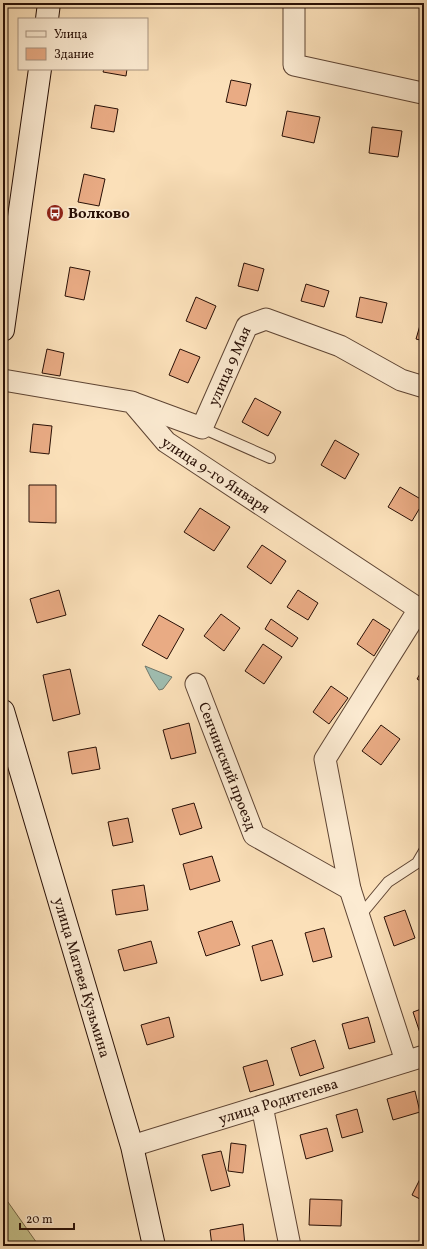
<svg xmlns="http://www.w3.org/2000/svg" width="427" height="1249" font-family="Vollkorn,serif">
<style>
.green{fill:#c5c18b;stroke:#776848}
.water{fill:#9fbdb0;stroke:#70786c}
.building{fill:#e9ab84;stroke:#291006}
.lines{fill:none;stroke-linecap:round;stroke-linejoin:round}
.lane-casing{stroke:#5e4433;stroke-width:12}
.street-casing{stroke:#5e4433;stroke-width:23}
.secondary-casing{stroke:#291006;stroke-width:24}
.lane{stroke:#fcebd2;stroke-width:10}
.street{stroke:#fcebd2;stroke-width:21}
.secondary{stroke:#fcebd2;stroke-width:22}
.labels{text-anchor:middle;stroke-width:3.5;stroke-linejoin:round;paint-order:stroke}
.poi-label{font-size:15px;font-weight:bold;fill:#291006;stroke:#fcebd2;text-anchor:start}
.street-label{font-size:15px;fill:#291006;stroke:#fcebd2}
</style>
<rect width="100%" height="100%" fill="#fbe0b9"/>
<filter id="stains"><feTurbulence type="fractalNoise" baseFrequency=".005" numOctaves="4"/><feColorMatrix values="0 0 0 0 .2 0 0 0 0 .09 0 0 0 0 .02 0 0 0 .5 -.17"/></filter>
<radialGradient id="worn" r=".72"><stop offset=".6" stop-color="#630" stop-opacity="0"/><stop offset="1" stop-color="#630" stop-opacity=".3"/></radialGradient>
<path class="green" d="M 3,1195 L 39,1246 L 3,1246 Z"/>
<path class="water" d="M 145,666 L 172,677 L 163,689 L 159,690 L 151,678 Z"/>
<path class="building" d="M 104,69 L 127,69 L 126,76 L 103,72 Z
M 231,80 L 251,84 L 246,106 L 226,102 Z
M 95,105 L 118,109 L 114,132 L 91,128 Z
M 287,111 L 320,117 L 314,143 L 282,136 Z
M 372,127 L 402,131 L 398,157 L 369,153 Z
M 3,161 L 7,161 L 5,188 L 3,188 Z
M 84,174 L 105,179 L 99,206 L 78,202 Z
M 244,263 L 264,269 L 258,291 L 238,286 Z
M 70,267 L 90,271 L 84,300 L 65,296 Z
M 306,284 L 329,291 L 324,307 L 301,301 Z
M 196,297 L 216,306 L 206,329 L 186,321 Z
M 360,297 L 387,303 L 382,323 L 356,317 Z
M 423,315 L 424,316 L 424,341 L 416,339 Z
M 47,349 L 64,353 L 60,376 L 42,373 Z
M 180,349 L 200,357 L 188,383 L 169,375 Z
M 255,398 L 281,412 L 268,436 L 242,422 Z
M 33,424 L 52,426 L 49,454 L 30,452 Z
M 335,440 L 359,454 L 345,479 L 321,465 Z
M 29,485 L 56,485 L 56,523 L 29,522 Z
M 400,487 L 424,501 L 412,521 L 388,507 Z
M 200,508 L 230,527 L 214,551 L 184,532 Z
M 262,545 L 286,561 L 271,584 L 247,567 Z
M 59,590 L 66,615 L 37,623 L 30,599 Z
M 298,590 L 318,603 L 308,620 L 287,607 Z
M 221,614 L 240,628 L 224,651 L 204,636 Z
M 159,615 L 184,629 L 167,659 L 142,645 Z
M 271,619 L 298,638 L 292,647 L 265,629 Z
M 373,619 L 390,630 L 374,656 L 357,644 Z
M 263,644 L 282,657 L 264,684 L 245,671 Z
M 424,667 L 424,683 L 417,679 Z
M 70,669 L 80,714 L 53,721 L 43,675 Z
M 331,686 L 348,698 L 329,724 L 313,712 Z
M 189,723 L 196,753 L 171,759 L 163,730 Z
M 381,725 L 400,739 L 381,765 L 362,751 Z
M 96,747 L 100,769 L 72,774 L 68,752 Z
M 194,803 L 202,828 L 180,835 L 172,809 Z
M 128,818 L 133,842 L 113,846 L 108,822 Z
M 212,856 L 220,881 L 190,890 L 183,864 Z
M 144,885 L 148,910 L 116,915 L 112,890 Z
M 405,910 L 415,938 L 394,946 L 384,917 Z
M 232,921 L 240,945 L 206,956 L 198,932 Z
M 324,928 L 332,957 L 313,962 L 305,933 Z
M 272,940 L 283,975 L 261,981 L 252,946 Z
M 151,941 L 157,963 L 124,971 L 118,950 Z
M 424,1008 L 424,1039 L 422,1039 L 413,1012 Z
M 169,1017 L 174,1037 L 147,1045 L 141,1025 Z
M 368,1017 L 375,1042 L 349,1049 L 342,1024 Z
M 315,1040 L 324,1068 L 300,1076 L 291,1048 Z
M 267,1060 L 274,1085 L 250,1092 L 243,1067 Z
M 415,1091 L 420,1112 L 393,1120 L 387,1099 Z
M 357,1109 L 363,1132 L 342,1138 L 336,1115 Z
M 327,1128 L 333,1151 L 306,1159 L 300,1135 Z
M 231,1143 L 246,1145 L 243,1173 L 228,1171 Z
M 221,1151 L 230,1186 L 211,1191 L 202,1155 Z
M 421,1177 L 424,1178 L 424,1201 L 412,1195 Z
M 310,1199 L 342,1200 L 341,1226 L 309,1225 Z
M 243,1224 L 245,1246 L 212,1246 L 210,1230 Z"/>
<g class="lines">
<g class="lane-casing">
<path id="lane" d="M 202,428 L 270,458
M 359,917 L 388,882 L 417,863 L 424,851"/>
</g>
<g class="street-casing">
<g id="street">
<path d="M 294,3 L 294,65 L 422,93"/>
<path id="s1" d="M 3,380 L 132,402 L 166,442 L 419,609 L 325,759 L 350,889 L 406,1061"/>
<path id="s2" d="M 134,403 L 202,428 L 247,326 L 266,319 L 340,346 L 401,380 L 424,387"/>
<path id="s3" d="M 196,684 L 254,835 L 350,889"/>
<path d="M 262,1106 L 290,1246"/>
<path id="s4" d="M 132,1146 L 424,1056"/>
</g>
</g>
<g class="secondary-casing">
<g id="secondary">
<path d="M 47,19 L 49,3"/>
<path d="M 3,330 L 40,69"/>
<path id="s5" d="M 3,711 L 132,1146 L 154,1246"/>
</g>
</g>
<use href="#lane" class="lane"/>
<use href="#street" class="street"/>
<use href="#secondary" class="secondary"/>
</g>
<defs>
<g id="bus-disc" transform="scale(0.9)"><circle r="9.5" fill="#8f2418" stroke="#fcebd2"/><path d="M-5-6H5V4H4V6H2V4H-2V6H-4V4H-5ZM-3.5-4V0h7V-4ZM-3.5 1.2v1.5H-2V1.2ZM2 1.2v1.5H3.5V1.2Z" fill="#fff"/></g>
</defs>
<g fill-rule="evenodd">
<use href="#bus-disc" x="55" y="213"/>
</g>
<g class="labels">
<g class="poi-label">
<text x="68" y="218">Волково</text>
</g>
<g class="street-label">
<text dy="5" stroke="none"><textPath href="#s2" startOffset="140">улица 9 Мая</textPath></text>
<text dy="5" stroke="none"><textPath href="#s1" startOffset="243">улица 9-го Января</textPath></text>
<text dy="5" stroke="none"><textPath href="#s3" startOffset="88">Сенчинский проезд</textPath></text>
<text dy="5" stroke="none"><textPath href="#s5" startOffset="278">улица Матвея Кузьмина</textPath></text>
<text dy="5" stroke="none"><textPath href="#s4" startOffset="153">улица Родителева</textPath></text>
</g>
</g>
<rect width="427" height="1249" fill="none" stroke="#fbe0b9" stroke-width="16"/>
<rect x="4" y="4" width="419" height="1241" fill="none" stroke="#291006" stroke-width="2"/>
<rect x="8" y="8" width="411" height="1233" fill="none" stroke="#291006"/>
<rect x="18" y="18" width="130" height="52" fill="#fcebd2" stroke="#a89380"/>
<rect x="26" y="31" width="20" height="6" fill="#fcebd2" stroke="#a89380"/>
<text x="54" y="38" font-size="12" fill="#291006">Улица</text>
<rect x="26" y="48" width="20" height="12" fill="#e9ab84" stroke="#a89380"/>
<text x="54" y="58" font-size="12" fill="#291006">Здание</text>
<path d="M20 1223v6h54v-6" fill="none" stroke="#291006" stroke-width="2"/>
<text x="26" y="1223" font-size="12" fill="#291006" stroke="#fcebd2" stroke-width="3" paint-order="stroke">20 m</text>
<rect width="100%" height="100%" filter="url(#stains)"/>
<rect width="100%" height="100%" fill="url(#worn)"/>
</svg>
